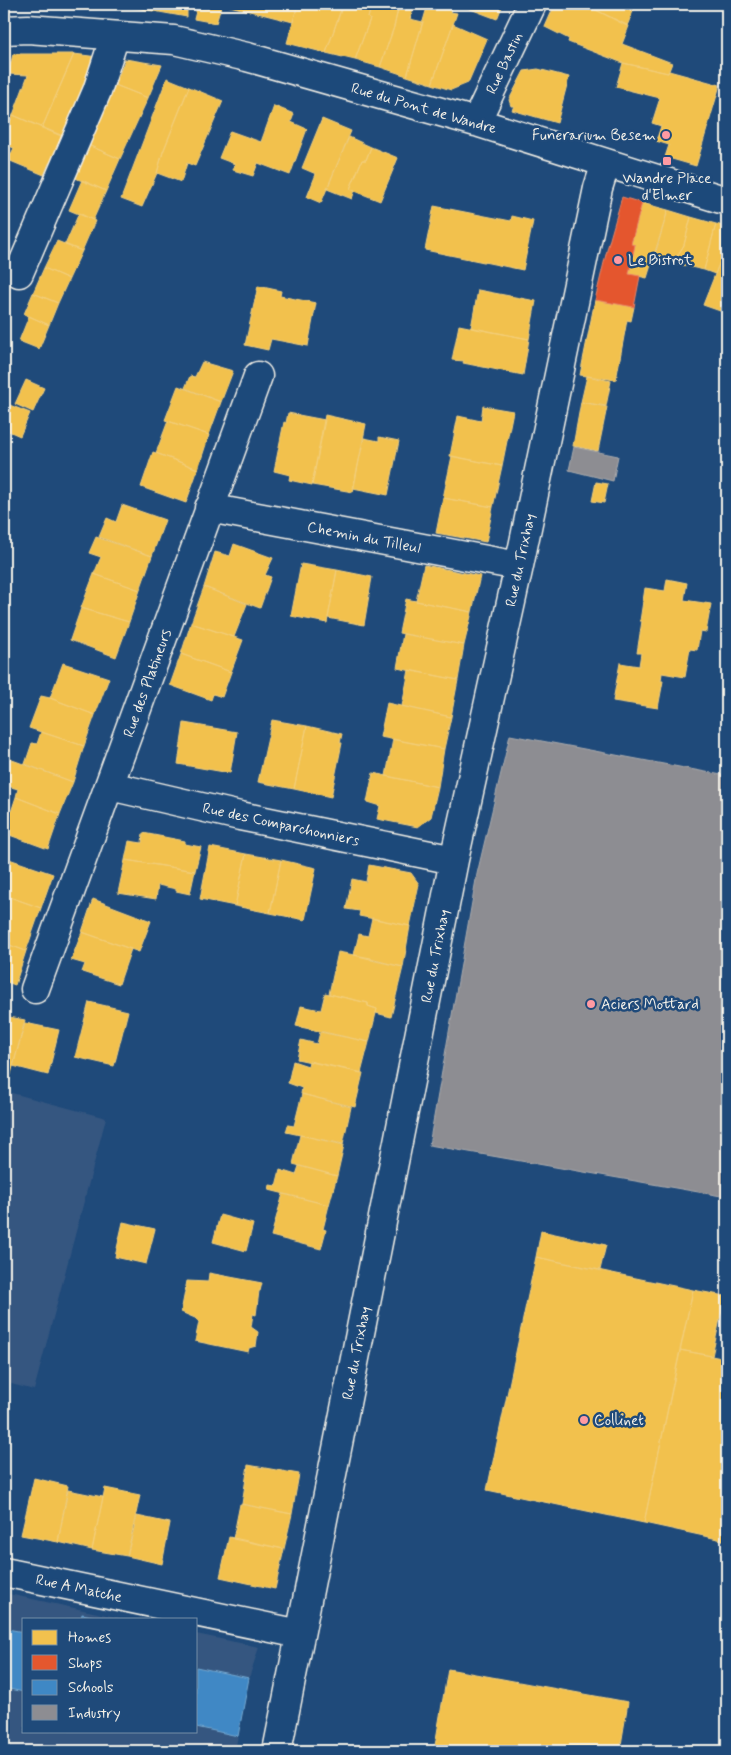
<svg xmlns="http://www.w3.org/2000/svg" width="731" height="1755" font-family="Mynerve,sans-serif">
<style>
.built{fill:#365780}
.homes{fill:#f2c14e;stroke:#f3cf7c}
.shops{fill:#e4572e;stroke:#e98566}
.schools{fill:#3f88c5;stroke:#75a8d0}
.industry{fill:#8d8d92;stroke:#acabac}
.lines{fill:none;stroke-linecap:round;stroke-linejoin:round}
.minor-casing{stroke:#f4f1e8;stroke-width:31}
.minor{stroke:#1f4a7a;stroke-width:28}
.poi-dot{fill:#ff9aa2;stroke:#1f4a7a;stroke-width:2}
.labels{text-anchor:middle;stroke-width:5;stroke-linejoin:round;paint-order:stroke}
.street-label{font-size:15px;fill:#f4f1e8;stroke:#1f4a7a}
.poi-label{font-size:15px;fill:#f4f1e8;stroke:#1f4a7a;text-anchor:start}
</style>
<rect width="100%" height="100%" fill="#1f4a7a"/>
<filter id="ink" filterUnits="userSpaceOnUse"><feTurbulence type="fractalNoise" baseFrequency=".02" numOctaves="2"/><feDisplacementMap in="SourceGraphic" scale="10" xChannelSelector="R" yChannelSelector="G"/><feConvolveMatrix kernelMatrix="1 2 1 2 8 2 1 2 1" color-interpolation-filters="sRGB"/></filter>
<g filter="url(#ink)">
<path class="built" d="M 4,1091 L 106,1118 L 34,1390 L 4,1382 Z
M 4,1593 L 125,1619 L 24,1619 L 24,1731 L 196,1731 L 196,1634 L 259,1647 L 249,1678 L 235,1751 L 4,1751 Z"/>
<path class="homes" d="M 91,4 L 121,4 L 121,6 Z
M 121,4 L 149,4 L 148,10 L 121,6 Z
M 149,4 L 187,4 L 187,17 L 148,10 Z
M 198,4 L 222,4 L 216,23 L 194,19 Z
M 222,4 L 298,4 L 293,22 Z
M 298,4 L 343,4 L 326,53 L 287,43 Z
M 343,4 L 372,4 L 368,18 L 370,19 L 355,60 L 326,53 Z
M 372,4 L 391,4 L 399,6 L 394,27 L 380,67 L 355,60 L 370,19 L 368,18 Z
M 399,4 L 415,4 L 410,19 L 423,22 L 407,76 L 380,67 L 394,27 Z
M 428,4 L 452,4 L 450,12 L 457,13 L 432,84 L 407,76 Z
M 457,4 L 503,4 L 497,19 Z
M 555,4 L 584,4 L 629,26 L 622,44 L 672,63 L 668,73 L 623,63 L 568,42 L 569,39 L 545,27 Z
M 584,4 L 636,4 L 627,26 Z
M 453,24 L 487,39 L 468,83 L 451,90 L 432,84 Z
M 13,54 L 74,54 L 42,128 L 13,115 L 28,75 L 8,74 Z
M 74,54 L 98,57 L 66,138 L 42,128 Z
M 125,59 L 162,65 L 148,98 L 115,85 Z
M 623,63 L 668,73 L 669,71 L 720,85 L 696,166 L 665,157 L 669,145 L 656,141 L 661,126 L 652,123 L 660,98 L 616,87 Z
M 538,69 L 569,77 L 557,123 L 512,110 L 514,106 L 511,106 L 509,100 L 524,71 Z
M 167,78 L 189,87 L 163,152 L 157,173 L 142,207 L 121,199 Z
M 115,85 L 148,98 L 120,159 L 88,145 Z
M 189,87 L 223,101 L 195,166 L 187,163 L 181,182 L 157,173 L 163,152 Z
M 274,106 L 294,114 L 291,122 L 307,129 L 290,175 L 258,163 L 253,176 L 233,170 L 235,164 L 219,158 L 230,131 L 261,142 Z
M 13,115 L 63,136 L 51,164 L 49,163 L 44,175 L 8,160 L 14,148 L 4,144 L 4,135 Z
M 322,119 L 351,131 L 321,203 L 307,197 L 316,174 L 302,168 Z
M 349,137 L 371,147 L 366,160 L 362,160 L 350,189 L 355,190 L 352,199 L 327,189 Z
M 88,145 L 120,159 L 106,191 L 73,177 Z
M 371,147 L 398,158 L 380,201 L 350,189 L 362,160 L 366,160 Z
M 82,180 L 106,191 L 93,220 L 69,210 Z
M 642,203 L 668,210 L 647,278 L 629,274 L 635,245 L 631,244 Z
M 434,206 L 511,221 L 512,216 L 533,221 L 523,270 L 425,250 Z
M 668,210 L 691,217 L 684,245 L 673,263 L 654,258 Z
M 79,213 L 95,221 L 82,251 L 65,245 Z
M 691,217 L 716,224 L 704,270 L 673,263 L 684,245 Z
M 716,224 L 727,227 L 727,250 L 725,249 L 715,274 L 704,270 Z
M 57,241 L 82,251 L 69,279 L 44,268 Z
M 725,249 L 727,250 L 727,300 L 723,312 L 703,305 Z
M 44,268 L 69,279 L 58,303 L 33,293 Z
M 258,286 L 281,291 L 280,296 L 316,303 L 308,346 L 271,339 L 268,350 L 245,345 Z
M 478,290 L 536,301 L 529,339 L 471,328 Z
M 33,293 L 58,303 L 49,325 L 24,314 Z
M 595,300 L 634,307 L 631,321 L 627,320 L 616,380 L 580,375 Z
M 29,316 L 49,325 L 39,349 L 19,341 Z
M 459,325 L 529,339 L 523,375 L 463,363 L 464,361 L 452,360 Z
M 202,362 L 233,371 L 221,402 L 185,388 L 190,376 L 195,377 Z
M 587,376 L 611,381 L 606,406 L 581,402 Z
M 26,380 L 44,388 L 33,412 L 15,404 Z
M 178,386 L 221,402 L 209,435 L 165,420 Z
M 581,402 L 607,407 L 598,451 L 573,446 Z
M 7,404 L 30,413 L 20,436 L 4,429 L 4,412 Z
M 483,406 L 513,411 L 502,466 L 450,456 L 458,416 L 481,421 Z
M 288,413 L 325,420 L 312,485 L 289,480 L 290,475 L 274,471 L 284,422 L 286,423 Z
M 325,415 L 366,424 L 353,492 L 312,485 Z
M 168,421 L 209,435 L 198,469 L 156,453 Z
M 379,437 L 399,441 L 388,495 L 353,488 L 364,438 L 379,441 Z
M 153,452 L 198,469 L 186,503 L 141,487 Z
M 452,456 L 502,466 L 493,507 L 443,498 Z
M 596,482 L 608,484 L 604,503 L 592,501 Z
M 443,498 L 493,507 L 486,542 L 436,533 Z
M 122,505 L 165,520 L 152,556 L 99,537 L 107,518 L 116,522 Z
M 96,537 L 152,556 L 140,590 L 94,574 L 101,557 L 89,553 Z
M 234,544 L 273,558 L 265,575 L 271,577 L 260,608 L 204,587 L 215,552 L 230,556 Z
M 301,564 L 337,570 L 327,623 L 291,616 Z
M 424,565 L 480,576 L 472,612 L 416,601 Z
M 337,570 L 372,577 L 364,625 L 328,618 Z
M 94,574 L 140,590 L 129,622 L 81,608 Z
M 667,579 L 687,583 L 684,600 L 711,604 L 706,632 L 700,631 L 697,650 L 690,649 L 685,677 L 662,673 L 661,681 L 663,681 L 658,708 L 613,701 L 620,663 L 639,666 L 641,653 L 637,653 L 642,621 L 640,621 L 645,588 L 665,591 Z
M 204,587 L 247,604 L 234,637 L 191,623 Z
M 406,599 L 472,612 L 464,645 L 399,633 Z
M 81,608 L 129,622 L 116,657 L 70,640 Z
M 191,623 L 243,640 L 231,672 L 181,654 Z
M 403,634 L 464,645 L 458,680 L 397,668 Z
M 181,654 L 231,672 L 222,697 L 213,694 L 211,700 L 170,685 Z
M 63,663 L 109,678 L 95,715 L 50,698 Z
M 409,670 L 458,680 L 451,717 L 402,706 Z
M 41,696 L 50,698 L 95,715 L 84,746 L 29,728 Z
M 387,703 L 451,717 L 444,749 L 380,737 Z
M 272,720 L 307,726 L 294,789 L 258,782 Z
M 184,723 L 237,732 L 230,773 L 178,764 Z
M 307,726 L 342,734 L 340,743 L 342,743 L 331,797 L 294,789 Z
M 41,732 L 84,746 L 73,782 L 25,764 L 32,743 L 37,744 Z
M 393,739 L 444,749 L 438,787 L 386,776 Z
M 4,757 L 73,782 L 60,814 L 16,797 L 18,789 L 4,785 Z
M 373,773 L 438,787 L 431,817 L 418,827 L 377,819 L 380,806 L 367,802 Z
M 16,797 L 60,814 L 48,849 L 4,833 Z
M 143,833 L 185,841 L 185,844 L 201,847 L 195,871 L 125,860 L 129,841 L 142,843 Z
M 210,847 L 246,854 L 235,906 L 200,899 Z
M 246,854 L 281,860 L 270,913 L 235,906 Z
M 4,859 L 9,861 L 9,859 L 53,874 L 41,908 L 4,895 Z
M 125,860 L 195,871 L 190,894 L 176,891 L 176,889 L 158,885 L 156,899 L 118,893 Z
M 281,860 L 316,868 L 305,920 L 270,913 Z
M 369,865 L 411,873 L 419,884 L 410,926 L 359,916 L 360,911 L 346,909 L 352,879 L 366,882 Z
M 4,895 L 41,908 L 26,951 L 4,943 Z
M 93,899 L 151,921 L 139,952 L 82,932 Z
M 372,918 L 410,926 L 403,967 L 354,955 L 359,934 L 368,936 Z
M 82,932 L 131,949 L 119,984 L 82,972 L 85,964 L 71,960 Z
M 4,943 L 26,951 L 15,985 L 4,981 Z
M 338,952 L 371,958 L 371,960 L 403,967 L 391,1017 L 376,1013 L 377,1009 L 368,1006 L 368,1003 L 329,994 Z
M 325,993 L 368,1003 L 368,1006 L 377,1009 L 369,1042 L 296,1026 L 301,1006 L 321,1010 Z
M 89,1002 L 128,1011 L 114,1066 L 75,1057 Z
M 4,1016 L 25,1020 L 9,1082 L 4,1080 Z
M 25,1023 L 59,1030 L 48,1075 L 13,1066 Z
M 320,1032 L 369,1042 L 361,1073 L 297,1059 L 301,1040 L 317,1044 Z
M 293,1061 L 308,1066 L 309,1061 L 363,1073 L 355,1107 L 301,1094 L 302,1088 L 288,1083 Z
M 302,1094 L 351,1107 L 343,1144 L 286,1132 L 288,1125 L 294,1126 Z
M 300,1135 L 344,1145 L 337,1176 L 293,1164 Z
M 299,1166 L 337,1176 L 329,1205 L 269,1190 L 270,1185 L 276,1186 L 280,1170 L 296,1175 Z
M 283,1194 L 329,1205 L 323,1229 L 326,1230 L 321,1249 L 271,1236 Z
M 220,1215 L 253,1224 L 246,1251 L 213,1242 Z
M 123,1222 L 155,1229 L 146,1264 L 115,1257 Z
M 541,1231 L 606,1245 L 600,1270 L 536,1257 Z
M 536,1257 L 693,1290 L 644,1523 L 487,1490 Z
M 209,1273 L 262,1283 L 260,1291 L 259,1291 L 256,1315 L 253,1314 L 251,1327 L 258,1332 L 256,1346 L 249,1348 L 248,1352 L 195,1341 L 199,1322 L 195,1318 L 181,1312 L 187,1281 L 208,1282 Z
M 693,1290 L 725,1296 L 712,1356 L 680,1350 Z
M 680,1350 L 727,1359 L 727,1541 L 644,1523 Z
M 248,1465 L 299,1474 L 292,1514 L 242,1504 Z
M 4,1471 L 7,1472 L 4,1488 Z
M 34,1478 L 68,1486 L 58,1542 L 21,1535 Z
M 105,1488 L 140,1495 L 127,1556 L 92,1550 Z
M 68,1490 L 103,1497 L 92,1550 L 58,1542 Z
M 240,1504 L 292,1514 L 284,1549 L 233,1539 Z
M 137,1516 L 170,1523 L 162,1564 L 127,1556 Z
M 229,1537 L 284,1549 L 275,1589 L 220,1577 Z
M 448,1669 L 628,1702 L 620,1751 L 434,1751 Z"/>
<path class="shops" d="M 622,197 L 642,203 L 631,244 L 635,245 L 629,274 L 640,276 L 634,307 L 595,300 L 608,246 Z"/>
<path class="schools" d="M 82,1614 L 106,1619 L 81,1619 Z
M 4,1628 L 7,1629 L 4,1645 Z
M 7,1629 L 24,1632 L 24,1692 L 4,1688 L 4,1645 Z
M 196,1667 L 249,1678 L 238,1736 L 196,1727 Z"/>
<path class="industry" d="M 574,447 L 618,456 L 613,481 L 569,470 Z
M 510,735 L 727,776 L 727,1197 L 429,1145 L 477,874 Z"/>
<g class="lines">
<g class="minor-casing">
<path id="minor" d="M 4,30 L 28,29 L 174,40 L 247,57 L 476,122 L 727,201
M 476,122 L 532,4
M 19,273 L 97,91 L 115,36
M 209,508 L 519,566
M 110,786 L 240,816 L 454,860
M 35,989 L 258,376
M 4,1572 L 300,1634
M 277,1751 L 454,860 L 519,566 L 598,188 L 606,163"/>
</g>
<use href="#minor" class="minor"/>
</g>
</g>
<g class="poi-dot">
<circle cx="666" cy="135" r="5"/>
<rect x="662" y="156" width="10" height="10" rx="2.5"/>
<circle cx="618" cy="260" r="5"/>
<circle cx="591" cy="1004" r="5"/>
<circle cx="584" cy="1420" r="5"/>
</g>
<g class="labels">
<g class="street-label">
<text transform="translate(504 63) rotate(-65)" y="5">Rue Bastin</text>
<text transform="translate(424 108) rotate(16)" y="5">Rue du Pont de Wandre</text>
<text transform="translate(364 537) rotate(11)" y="5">Chemin du Tilleul</text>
<text transform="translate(520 560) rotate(-78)" y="5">Rue du Trixhay</text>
<text transform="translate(147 683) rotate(-70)" y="5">Rue des Platineurs</text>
<text transform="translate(281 824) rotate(12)" y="5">Rue des Comparchonniers</text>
<text transform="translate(435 956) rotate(-79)" y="5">Rue du Trixhay</text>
<text transform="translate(356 1353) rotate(-79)" y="5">Rue du Trixhay</text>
<text transform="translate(79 1588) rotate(12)" y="5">Rue A Matche</text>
</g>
<g class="poi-label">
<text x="656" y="140" text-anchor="end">Funerarium Besem</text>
<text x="667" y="183" text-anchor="middle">Wandre Place<tspan x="667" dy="17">d'Elmer</tspan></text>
<text x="628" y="265">Le Bistrot</text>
<text x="601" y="1009">Aciers Mottard</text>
<text x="594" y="1425">Collinet</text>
</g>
</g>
<rect width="731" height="1755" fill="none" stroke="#1f4a7a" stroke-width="20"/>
<rect x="10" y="10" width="711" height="1735" fill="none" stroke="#f4f1e8" stroke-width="2" filter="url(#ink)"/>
<rect x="22" y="1618" width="175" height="115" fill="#1f4a7a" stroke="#748da6"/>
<rect x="32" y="1630" width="25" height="15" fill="#f2c14e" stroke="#748da6"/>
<text x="68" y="1642" font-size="15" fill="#f4f1e8">Homes</text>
<rect x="32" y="1655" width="25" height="15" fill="#e4572e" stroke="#748da6"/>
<text x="68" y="1668" font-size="15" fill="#f4f1e8">Shops</text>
<rect x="32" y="1680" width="25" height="15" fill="#3f88c5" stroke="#748da6"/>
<text x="68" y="1692" font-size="15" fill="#f4f1e8">Schools</text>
<rect x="32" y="1705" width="25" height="15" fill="#8d8d92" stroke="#748da6"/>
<text x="68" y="1718" font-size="15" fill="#f4f1e8">Industry</text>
</svg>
